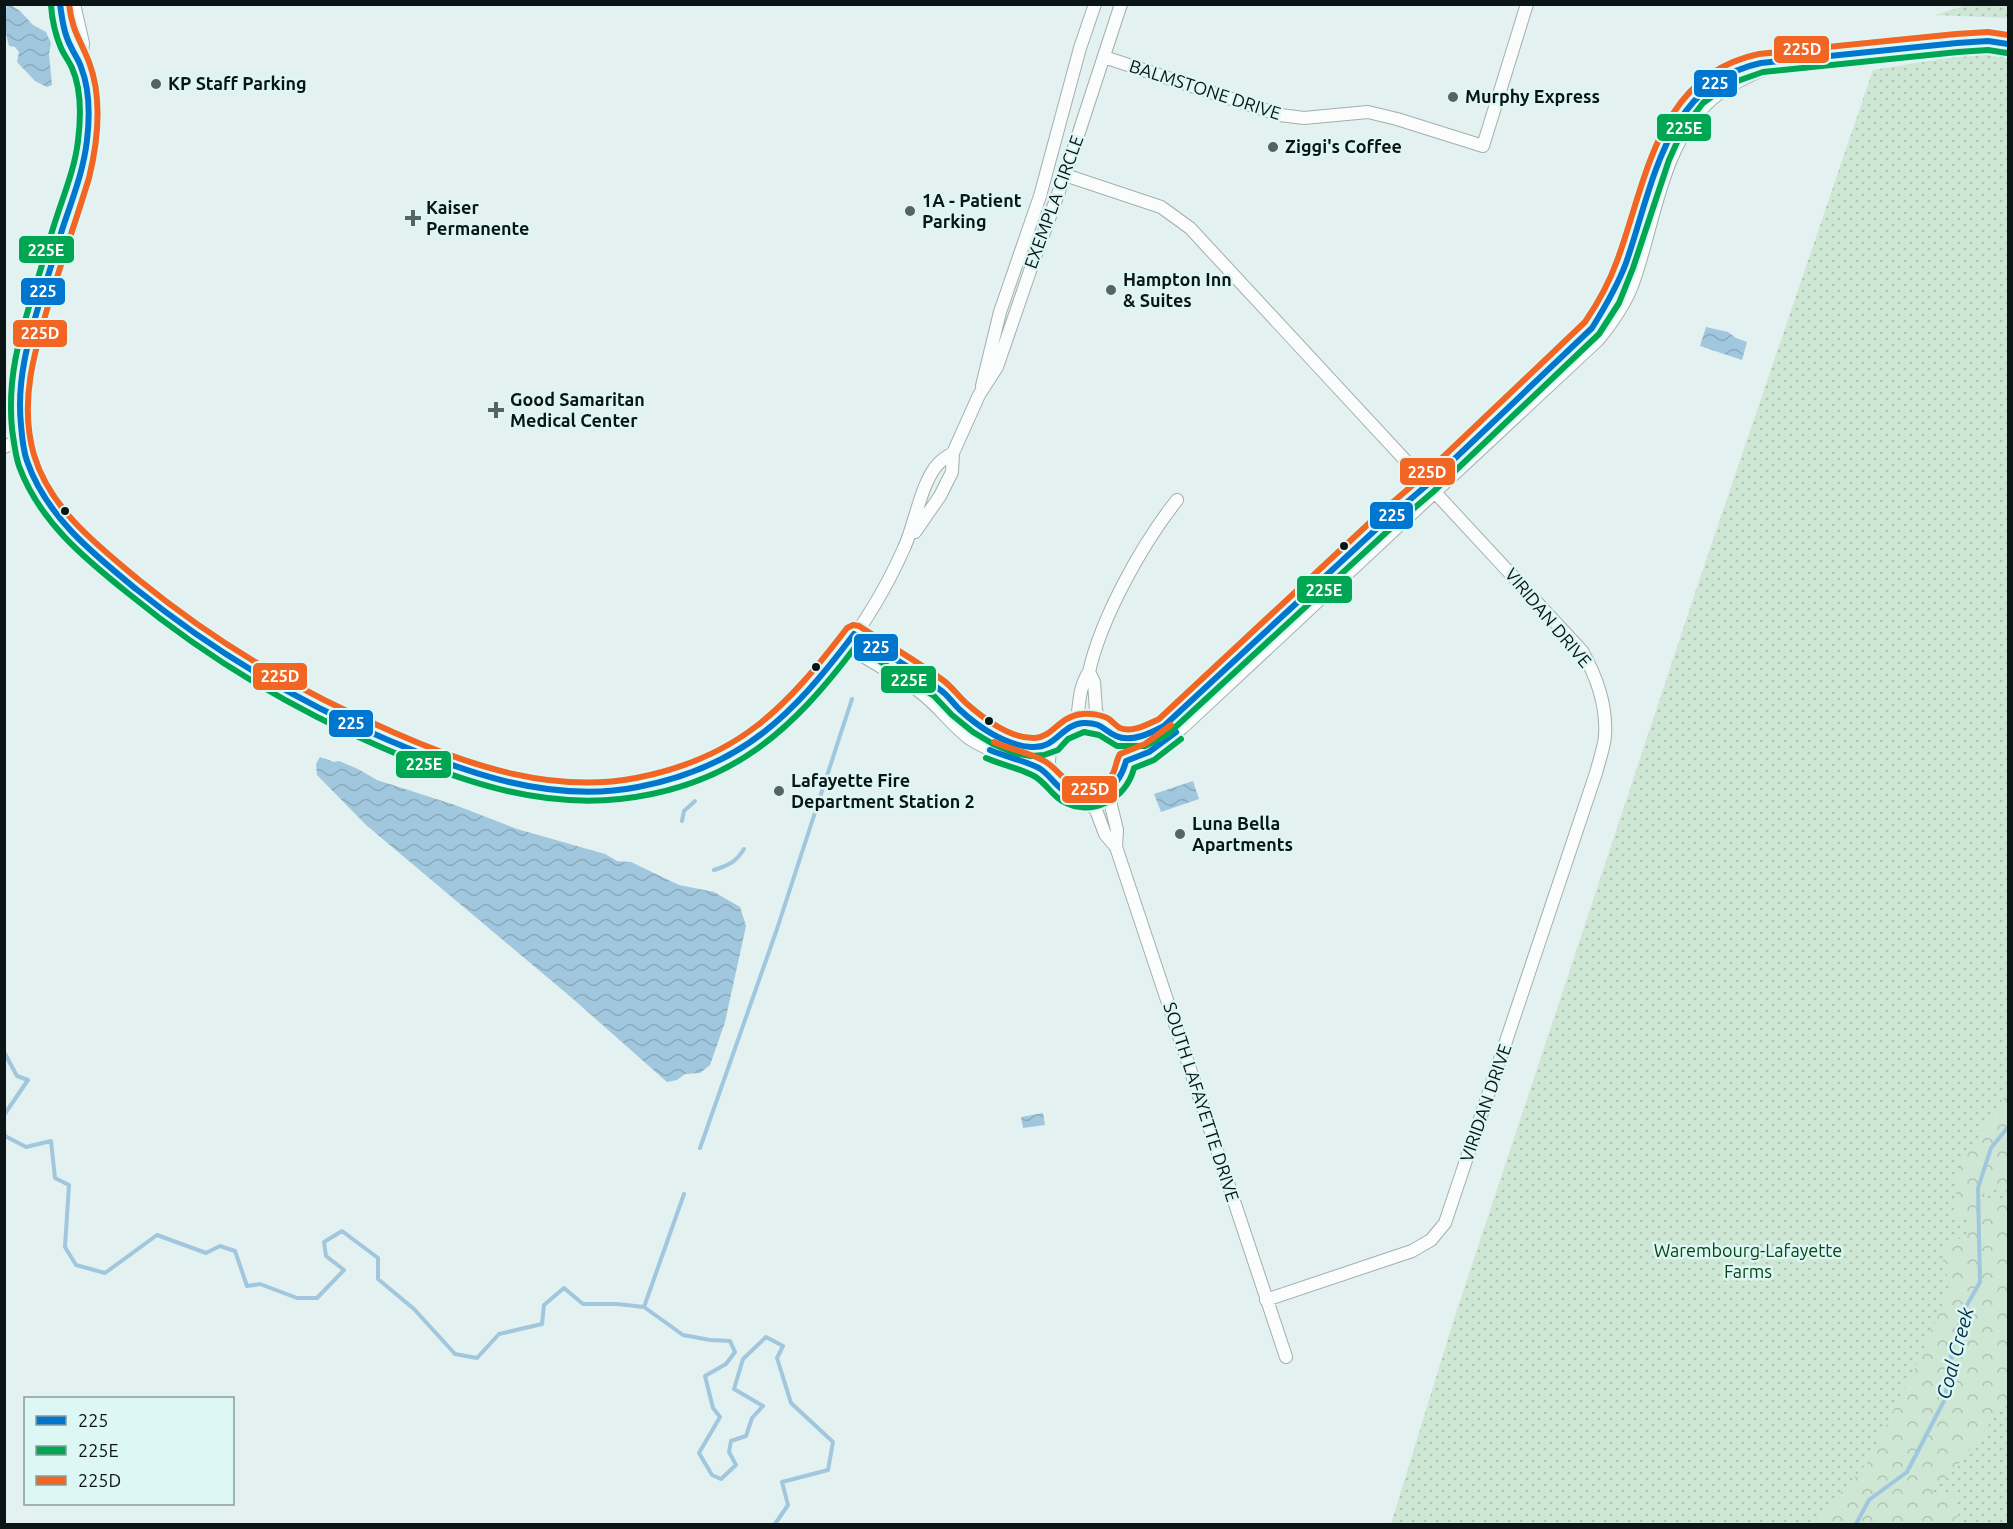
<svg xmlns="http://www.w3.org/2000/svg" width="2013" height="1529" font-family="Ubuntu,sans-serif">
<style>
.grass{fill:url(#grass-dots)}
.forest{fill:url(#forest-crowns)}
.water{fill:url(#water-waves)}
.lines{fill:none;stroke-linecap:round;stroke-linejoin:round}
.stream{stroke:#a0c7dd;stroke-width:4}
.minor-casing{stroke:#a4aeae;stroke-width:14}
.minor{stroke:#fbfdfd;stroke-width:12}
.bus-1-casing{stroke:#ddf7f5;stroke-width:10}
.bus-2-casing{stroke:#ddf7f5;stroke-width:10}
.bus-3-casing{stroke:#ddf7f5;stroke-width:10}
.bus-1{stroke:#0076ce;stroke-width:6}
.bus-2{stroke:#00a651;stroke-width:6}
.bus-3{stroke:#f26522;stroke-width:6}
.poi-dot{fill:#576262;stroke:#ddf7f5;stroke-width:2}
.bus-dot{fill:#0c1515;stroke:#ddf7f5;stroke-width:2}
.labels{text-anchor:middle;stroke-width:5;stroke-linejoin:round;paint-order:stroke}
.poi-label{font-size:18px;font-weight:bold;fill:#0c1515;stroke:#ddf7f5;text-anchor:start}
.street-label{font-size:18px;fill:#0c1515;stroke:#ddf7f5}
.park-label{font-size:18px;fill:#094614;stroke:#ddf7f5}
.water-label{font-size:20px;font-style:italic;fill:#032e44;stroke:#ddf7f5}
.line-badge{stroke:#ddf7f5;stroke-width:2}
.badge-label{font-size:16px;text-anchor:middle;font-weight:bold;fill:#fff}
</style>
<defs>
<pattern id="grass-dots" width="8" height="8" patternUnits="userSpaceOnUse" patternTransform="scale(1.5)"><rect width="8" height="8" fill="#cee6d4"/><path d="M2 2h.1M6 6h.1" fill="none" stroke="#b0c4b5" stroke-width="1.8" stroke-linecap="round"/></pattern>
<pattern id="forest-crowns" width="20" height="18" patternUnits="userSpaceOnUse" patternTransform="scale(1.5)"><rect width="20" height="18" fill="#cee6d4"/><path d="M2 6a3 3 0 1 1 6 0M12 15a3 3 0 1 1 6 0" fill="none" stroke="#b0c4b5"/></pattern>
<pattern id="water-waves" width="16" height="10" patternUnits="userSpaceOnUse" patternTransform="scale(1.5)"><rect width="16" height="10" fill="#a0c7dd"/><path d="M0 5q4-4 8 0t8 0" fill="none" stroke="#89aabd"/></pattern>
</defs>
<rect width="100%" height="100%" fill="#e3f1f0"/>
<path class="grass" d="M 1970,4 L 2008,5 L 2008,18 L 1935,15 Z
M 1972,54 L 2008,55 L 2008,1524 L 1391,1524 L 1454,1319 L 1699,581 L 1873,70 Z"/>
<path class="forest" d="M 2008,1091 L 2008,1186 L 1988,1187 L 1983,1192 L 1988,1198 L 2008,1200 L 2008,1400 L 1960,1462 L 1932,1492 L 1954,1494 L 1958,1524 L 1813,1524 L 1867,1463 L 1918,1362 L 1950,1286 L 1943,1260 L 1950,1239 L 1967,1239 L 1968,1220 L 1953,1216 L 1960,1165 Z"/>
<path class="water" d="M 7,5 L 11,5 L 20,11 L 33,25 L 46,32 L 51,43 L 49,54 L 52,85 L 47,87 L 35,81 L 17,62 L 19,52 L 15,47 L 9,46 C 5,32 4,19 7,5 Z
M 1706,327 L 1728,332 L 1736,338 L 1747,342 L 1742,360 L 1700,346 Z
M 320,757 L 334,762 L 339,761 L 358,769 L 377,780 L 455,805 L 517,829 L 605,854 L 617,861 L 631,862 L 679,885 L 714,892 L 740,907 L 746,926 L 725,1022 L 710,1065 L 700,1073 L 685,1074 L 677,1080 L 667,1082 L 572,998 L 366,825 L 317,775 L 316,764 Z
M 1193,781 L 1199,799 L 1161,812 L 1154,794 Z
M 1043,1113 L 1045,1125 L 1023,1128 L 1021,1117 Z"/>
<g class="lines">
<path class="stream" d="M 682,821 L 684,811 L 695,801
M 714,870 C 729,865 736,862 744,849
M 4,1052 L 17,1076 L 28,1080 L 4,1115
M 4,1129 L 5,1136 L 26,1147 L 51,1141 L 55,1178 L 69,1185 L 65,1247 L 76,1265 L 105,1273 L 157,1235 L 206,1253 L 220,1246 L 235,1251 L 247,1286 L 260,1284 L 297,1298 L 317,1298 L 344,1270 L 326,1256 L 324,1242 L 342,1231 L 378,1258 L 378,1279 L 414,1309 L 455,1354 L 477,1358 L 499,1334 L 542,1324 L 544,1305 L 564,1288 L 583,1304 L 617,1304 L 644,1307 L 683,1335 L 710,1340 L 730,1341 L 735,1352 L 726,1364 L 705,1376 L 713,1408 L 720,1417 L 699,1453 L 712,1475 L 721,1479 L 736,1465 L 729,1452 L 731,1441 L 746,1436 L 752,1418 L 763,1406 L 734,1389 L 743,1359 L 766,1337 L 783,1346 L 777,1358 L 791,1403 L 833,1442 L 828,1470 L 782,1482 L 788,1505 L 775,1524
M 700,1148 L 777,929 L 852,699
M 644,1307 L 684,1194
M 1856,1524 L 1869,1500 L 1907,1472 L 1945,1399 L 1953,1344 L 1963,1312 L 1980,1282 L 1978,1188 L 1991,1148 L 2008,1127"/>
<g class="minor-casing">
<path id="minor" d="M 60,4 C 61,18 64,33 70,45 C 74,53 79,60 82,67 C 89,88 90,113 88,134 C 85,162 76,189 67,216 C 43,289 6,375 24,453 C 38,510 85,547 128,582 C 210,649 297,702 394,743 C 441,763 489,780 539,787 C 608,797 682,787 742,749 C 810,707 872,621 904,548 C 915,525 921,481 939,463 C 943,459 948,456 953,453
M 74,4 L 83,43 L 81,65
M 1104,57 L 1280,115 L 1304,118 L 1368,112 L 1397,119 L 1483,146 L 1527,4
M 1065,175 L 1161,207 L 1190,228 L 1582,651 C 1597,677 1607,705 1605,736 C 1604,748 1599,761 1596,773 L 1445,1223 L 1431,1240 L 1412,1251 L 1266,1300
M 982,386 L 1000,312 L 1040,196 L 1080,48 L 1095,4
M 4,447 L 22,439
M 915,532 L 940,496 L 952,472 L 953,453 L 979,395 L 997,367 L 1031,268 L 1065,175 L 1121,4
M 854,634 L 940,689 L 959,709 L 997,736 L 1017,744 L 1032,747 L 1054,742
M 846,646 C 870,661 897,675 920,692 C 938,705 951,725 970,739 C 996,756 1027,760 1053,778
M 1089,672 C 1101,618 1142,544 1177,500
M1049 761a38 38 0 1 1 76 0a38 38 0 1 1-76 0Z
M 1076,725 C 1080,705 1078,688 1089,672 L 1094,682 L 1096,711 L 1103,726
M 1117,737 L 1143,737 L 1164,726 L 1177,715 L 1300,600 L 1427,485 L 1592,328 C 1650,256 1639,122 1724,76 C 1745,65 1762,61 1785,61 L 1957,43 L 1988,41 L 2008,44
M 1126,761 L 1149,752 L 1182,728 L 1598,340 C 1612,323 1624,306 1632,286 C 1655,224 1660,145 1712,99 C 1732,82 1757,72 1781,63
M 1108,793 L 1117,830 L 1116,847
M 1083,799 L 1096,810 L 1105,834 L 1116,847 L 1286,1357"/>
</g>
<use href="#minor" class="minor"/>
<g class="bus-1-casing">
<path id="bus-1" d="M 60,4 C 62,19 64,34 71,47 C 74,54 79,60 81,67 C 90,90 90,115 87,140 C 84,167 75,192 66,218 C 58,241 52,265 44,288 C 30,334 16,377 21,425 C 22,437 23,450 27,461 C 46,516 92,553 136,589 C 213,651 296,701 388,740 C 466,773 552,804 638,787 C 742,767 792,716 854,634 C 882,652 914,668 939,689 C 947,694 952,702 959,709 C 977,726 1004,745 1031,747 C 1057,749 1060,725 1083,723 C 1102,722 1104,731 1116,736 C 1131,743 1151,733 1164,726 L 1385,521 L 1427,485 L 1592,328 C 1605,307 1617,287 1626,263 C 1653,186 1665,83 1761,63 L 1957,43 L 1988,41 L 2008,44
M 990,750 C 1006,757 1023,760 1039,768 C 1049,774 1054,784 1063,790 C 1090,812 1119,790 1126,761 L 1149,752 L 1176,732"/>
</g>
<g class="bus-2-casing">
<path id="bus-2" d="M 51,5 C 52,20 55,34 61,48 C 64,55 69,61 72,68 C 82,90 81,117 78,141 C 75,166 66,189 58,213 C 50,236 44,260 36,284 C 20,336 7,374 12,429 C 14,442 15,454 19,466 C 39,521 84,558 129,594 C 207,658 290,708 383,748 C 458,780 537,808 620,799 C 731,787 792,731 856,646 L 934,696 L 952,715 L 973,732 L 993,744 L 1014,753 L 1031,756 L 1044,755 L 1058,750 L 1068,739 L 1084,732 L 1099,735 L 1117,746 L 1145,746 L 1168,734 L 1391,528 L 1433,492 L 1599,334 L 1619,303 L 1633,268 L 1669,160 L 1683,129 L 1703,103 L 1729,84 L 1763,72 L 1958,52 L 1988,50 L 2007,53
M 986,758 C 1002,765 1019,768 1034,776 C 1045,782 1051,794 1062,801 C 1091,818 1126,800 1134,768 L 1154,760 L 1181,739"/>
</g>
<g class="bus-3-casing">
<path id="bus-3" d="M 69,4 C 72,31 80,39 89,62 C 103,99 98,141 89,178 C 77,217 64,255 52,293 C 36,346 18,400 34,455 C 50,509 98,546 139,580 C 220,646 300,692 395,733 C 470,766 554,794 636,778 C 739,758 786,708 847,628 L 853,625 L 859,626 C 887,644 917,661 944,681 C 952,687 958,696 966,703 C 984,719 1010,739 1035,738 C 1053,737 1059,716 1082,714 C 1090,713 1103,715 1109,719 C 1113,722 1116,726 1120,728 C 1133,733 1148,724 1159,719 L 1379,514 L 1421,478 L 1585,322 C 1598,303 1609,283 1617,261 C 1647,180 1657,75 1759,54 L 1956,34 L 1988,32 L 2008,35
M 994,742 C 1011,750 1030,752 1046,762 C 1063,773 1074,798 1097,787 C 1103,785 1108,781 1112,775 C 1116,769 1116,760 1120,754 L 1145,744 L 1171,725"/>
</g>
<use href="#bus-1" class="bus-1"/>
<use href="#bus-2" class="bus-2"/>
<use href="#bus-3" class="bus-3"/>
</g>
<g class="poi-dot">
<circle cx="156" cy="84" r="6"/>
<circle cx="1453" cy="97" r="6"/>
<circle cx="1273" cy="147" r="6"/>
<circle cx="910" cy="211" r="6"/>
<path d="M410 209h6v6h6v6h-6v6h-6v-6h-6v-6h6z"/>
<circle cx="1111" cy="290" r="6"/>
<path d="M493 401h6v6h6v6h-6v6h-6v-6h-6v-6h6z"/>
<circle cx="779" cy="791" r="6"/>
<circle cx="1180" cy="834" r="6"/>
</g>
<g class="bus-dot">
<circle cx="65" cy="511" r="5"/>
<circle cx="1344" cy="546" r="5"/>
<circle cx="816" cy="667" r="5"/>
<circle cx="989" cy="721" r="5"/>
</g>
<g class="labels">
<g class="poi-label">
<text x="168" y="90">KP Staff Parking</text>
<text x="1465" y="103">Murphy Express</text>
<text x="1285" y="153">Ziggi's Coffee</text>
<text x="922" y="207">1A - Patient<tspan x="922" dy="21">Parking</tspan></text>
<text x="426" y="214">Kaiser<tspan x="426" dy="21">Permanente</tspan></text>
<text x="1123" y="286">Hampton Inn<tspan x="1123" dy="21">&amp; Suites</tspan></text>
<text x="510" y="406">Good Samaritan<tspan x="510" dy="21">Medical Center</tspan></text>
<text x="791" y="787">Lafayette Fire<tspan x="791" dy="21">Department Station 2</tspan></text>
<text x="1192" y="830">Luna Bella<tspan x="1192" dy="21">Apartments</tspan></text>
</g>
<g class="street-label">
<text transform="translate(1205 90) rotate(18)" y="6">BALMSTONE DRIVE</text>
<text transform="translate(1054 202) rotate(-70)" y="6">EXEMPLA CIRCLE</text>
<text transform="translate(1548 618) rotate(50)" y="6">VIRIDAN DRIVE</text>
<text transform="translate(1201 1102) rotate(72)" y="6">SOUTH LAFAYETTE DRIVE</text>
<text transform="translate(1486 1103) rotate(-71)" y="6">VIRIDAN DRIVE</text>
</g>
<g class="park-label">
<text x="1748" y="1257">Warembourg-Lafayette<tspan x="1748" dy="21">Farms</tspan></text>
</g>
<g class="water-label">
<text transform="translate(1955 1353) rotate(-75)" y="7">Coal Creek</text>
</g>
</g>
<g class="line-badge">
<rect x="1773" y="35" width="57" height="29" rx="6" fill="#f26522"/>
<rect x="1693" y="69" width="45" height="29" rx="6" fill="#0076ce"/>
<rect x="1656" y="113" width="56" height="29" rx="6" fill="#00a651"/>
<rect x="18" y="235" width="57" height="29" rx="6" fill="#00a651"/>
<rect x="20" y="277" width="46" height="29" rx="6" fill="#0076ce"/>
<rect x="12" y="319" width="56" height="29" rx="6" fill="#f26522"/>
<rect x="1399" y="457" width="57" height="29" rx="6" fill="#f26522"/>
<rect x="1369" y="501" width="45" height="29" rx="6" fill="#0076ce"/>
<rect x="1296" y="575" width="57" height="29" rx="6" fill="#00a651"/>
<rect x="853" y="633" width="46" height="29" rx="6" fill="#0076ce"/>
<rect x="252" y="662" width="56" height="29" rx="6" fill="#f26522"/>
<rect x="880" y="665" width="57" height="29" rx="6" fill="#00a651"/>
<rect x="328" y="709" width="46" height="29" rx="6" fill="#0076ce"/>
<rect x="395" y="750" width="57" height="29" rx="6" fill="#00a651"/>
<rect x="1061" y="775" width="57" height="29" rx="6" fill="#f26522"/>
</g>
<g class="badge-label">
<text x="1802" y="55">225D</text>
<text x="1715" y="89">225</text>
<text x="1684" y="134">225E</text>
<text x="46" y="256">225E</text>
<text x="43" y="297">225</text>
<text x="40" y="339">225D</text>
<text x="1427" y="478">225D</text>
<text x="1392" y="521">225</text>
<text x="1324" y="596">225E</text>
<text x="876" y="653">225</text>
<text x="280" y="682">225D</text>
<text x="909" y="686">225E</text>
<text x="351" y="729">225</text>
<text x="424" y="770">225E</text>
<text x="1090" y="795">225D</text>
</g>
<rect width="2013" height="1529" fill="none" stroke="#0c1515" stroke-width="12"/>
<rect x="24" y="1397" width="210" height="108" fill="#ddf7f5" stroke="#899d9b" stroke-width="1.5"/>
<rect x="36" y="1416" width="30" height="9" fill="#0076ce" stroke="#899d9b" stroke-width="1.5"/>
<text x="78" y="1427" font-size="18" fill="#0c1515">225</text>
<rect x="36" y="1446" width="30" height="9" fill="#00a651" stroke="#899d9b" stroke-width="1.5"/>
<text x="78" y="1457" font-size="18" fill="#0c1515">225E</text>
<rect x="36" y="1476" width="30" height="9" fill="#f26522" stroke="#899d9b" stroke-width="1.5"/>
<text x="78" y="1487" font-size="18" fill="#0c1515">225D</text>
</svg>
